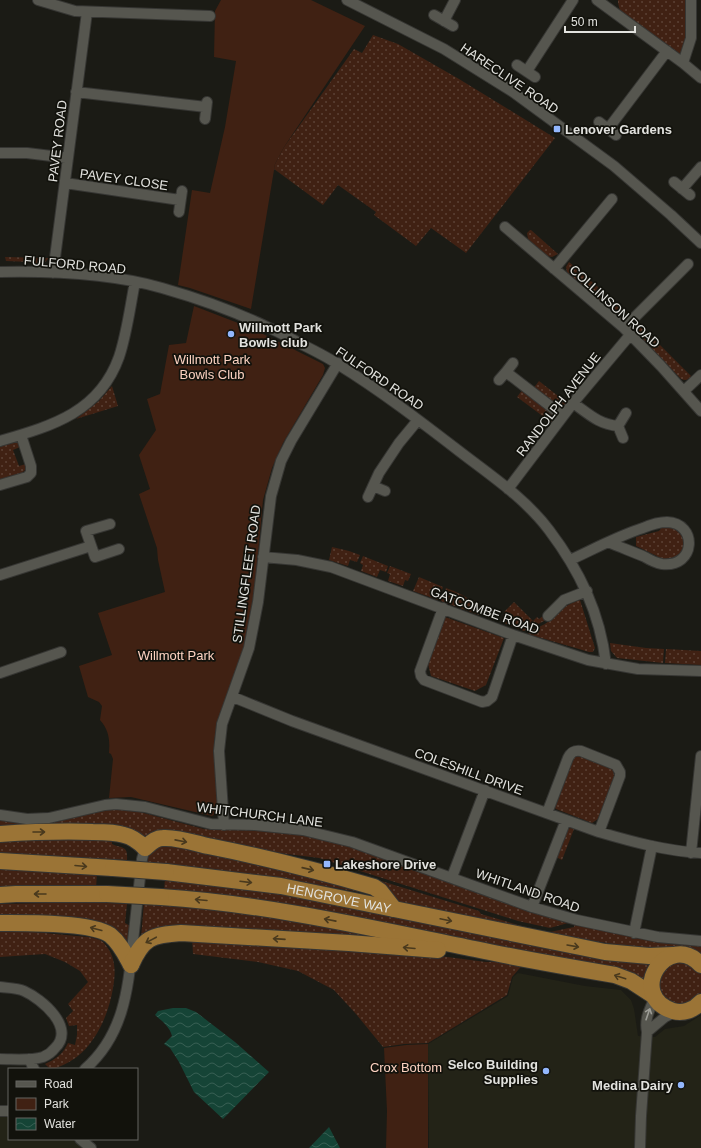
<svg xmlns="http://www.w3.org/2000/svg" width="701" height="1148" font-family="Helvetica,sans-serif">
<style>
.built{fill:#232317}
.grass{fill:url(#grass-dots)}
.park{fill:#402113}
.water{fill:url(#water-waves)}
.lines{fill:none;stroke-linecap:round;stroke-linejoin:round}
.minor-casing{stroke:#363633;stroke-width:12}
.trunk-casing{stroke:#363633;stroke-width:18}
.minor{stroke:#56564f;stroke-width:10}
.trunk{stroke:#9b7436;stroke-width:16}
.trunk-bridge-casing{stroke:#363633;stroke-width:18;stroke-linecap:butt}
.trunk-bridge{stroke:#9b7436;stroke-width:16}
.oneway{stroke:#49391d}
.oneway2{stroke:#9c9c96}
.poi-dot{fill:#93b7fd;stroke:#12120c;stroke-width:1.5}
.labels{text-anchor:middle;stroke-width:3.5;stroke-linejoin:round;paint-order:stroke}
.street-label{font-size:13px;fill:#e2e2de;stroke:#12120c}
.poi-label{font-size:13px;font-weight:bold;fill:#e2e2de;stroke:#12120c;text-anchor:start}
.park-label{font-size:13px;fill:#fcd2c1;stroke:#12120c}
</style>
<defs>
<pattern id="grass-dots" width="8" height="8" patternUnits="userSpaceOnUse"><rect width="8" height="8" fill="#402113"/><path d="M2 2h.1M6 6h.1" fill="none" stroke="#5b4135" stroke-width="1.8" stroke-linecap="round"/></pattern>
<pattern id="water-waves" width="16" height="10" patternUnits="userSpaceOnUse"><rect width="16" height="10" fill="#154436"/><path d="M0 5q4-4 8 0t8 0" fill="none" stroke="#375f53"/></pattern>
</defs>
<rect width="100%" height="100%" fill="#1b1b15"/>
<path class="built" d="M 518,973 L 585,986 L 621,990 L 631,1000 L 634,1009 L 638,1036 L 655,1037 L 665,1029 L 684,1026 L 701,1015 L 701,1148 L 429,1148 L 428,1044 L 508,996 L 513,977 Z
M 0,1116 L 9,1116 L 9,1139 L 72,1139 L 85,1148 L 0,1148 Z"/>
<path class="grass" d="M 618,0 L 687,0 L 687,36 L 683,56 L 620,11 L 618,3 Z
M 373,35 L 398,44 L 459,79 L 555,138 L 466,253 L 431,228 L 416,246 L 374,215 L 376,212 L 338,185 L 323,205 L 274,169 L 275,164 L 284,147 L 354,49 L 362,53 Z
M 530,230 L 531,230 L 558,254 L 552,257 L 547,256 L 528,239 L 527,233 Z
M 5,257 L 49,258 L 43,264 L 35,264 L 31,262 L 6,261 Z
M 569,262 L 630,315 L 625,318 L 621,317 L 567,272 L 566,267 Z
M 639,324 L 691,376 C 688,380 686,381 681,379 L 637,333 L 636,329 Z
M 539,381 L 567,403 L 563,408 L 561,408 L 533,389 Z
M 112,386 L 118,406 L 76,419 L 99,401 Z
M 523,389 L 555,416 L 552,423 L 517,397 Z
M 15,441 L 18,443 L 20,447 L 13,450 L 19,466 L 26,464 L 25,470 L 21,474 L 0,481 L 0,446 Z
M 668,526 C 678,529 689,540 683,551 C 682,554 679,557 677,559 L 659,560 L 657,556 L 636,546 L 636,537 L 659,531 L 662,527 Z
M 332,547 L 349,551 L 360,555 L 357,562 L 350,560 L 348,566 L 329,560 Z
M 363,556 L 388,566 L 386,572 L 380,570 L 377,577 L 361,571 L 363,565 L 360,563 Z
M 390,566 L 411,574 L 408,581 L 405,580 L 403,586 L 388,581 L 390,574 L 387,573 Z
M 419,577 L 443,587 L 438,600 L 413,591 Z
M 446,588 C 459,593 477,600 482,614 L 479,615 L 441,601 Z
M 580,600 L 595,648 L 593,652 L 589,652 L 528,634 L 530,631 C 536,628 543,626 549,621 C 560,613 566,603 580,600 Z
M 514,602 L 533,621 L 537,617 L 539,619 L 544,615 L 548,619 L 524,631 L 501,622 L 505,611 Z
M 445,617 L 504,638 L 486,685 L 475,691 L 431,676 L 428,664 Z
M 610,643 L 646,648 L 664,649 L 663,663 L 617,658 L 611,651 Z
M 666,649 L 701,651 L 701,665 L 665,663 Z
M 576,754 L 613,768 L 614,777 L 600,814 L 598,819 L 592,823 L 556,809 L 553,806 L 569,758 Z
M 113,809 L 136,811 L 204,829 L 216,830 L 270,829 L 336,840 L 568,921 L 568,923 L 550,928 L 518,921 L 319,858 L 271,852 L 159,830 L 143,838 L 0,829 L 0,818 Z
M 570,828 L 574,829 L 562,860 L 556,857 L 566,830 Z
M 112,838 L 112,844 C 123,849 128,845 127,860 L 0,853 L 0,840 Z
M 168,843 L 357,889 L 359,892 C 288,879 218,869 147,862 C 148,846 155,847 168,843 Z
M 0,867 L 97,872 L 96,889 L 0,890 Z
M 352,872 L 479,911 L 481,914 L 532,929 L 401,902 L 398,901 L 386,886 L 352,875 Z
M 165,878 L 306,896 L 654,961 L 646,988 L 164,892 Z
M 92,902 L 127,904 L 125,923 L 132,927 L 130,948 L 124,940 L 0,919 L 0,904 Z
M 144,902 L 212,907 L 361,932 L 360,939 L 189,925 C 170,925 158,930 141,938 Z
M 575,923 L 701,944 L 701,954 L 688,947 L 660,948 L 626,946 L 545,933 L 574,927 Z
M 0,929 L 88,937 C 93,938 99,939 103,942 C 116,955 116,972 113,988 C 108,1018 92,1054 61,1066 C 54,1069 50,1070 45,1064 C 56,1059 63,1054 68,1043 L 75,1045 L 77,1035 L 77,1025 L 69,1026 L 66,1018 L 73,1011 L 68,1004 L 88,982 L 80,971 L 65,962 L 45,954 L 0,957 Z
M 192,938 L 432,955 L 486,962 L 526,961 L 512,977 L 507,995 L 428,1043 L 404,1044 L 383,1047 L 356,1014 L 334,990 L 298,971 L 258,962 L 193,954 Z
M 681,960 L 699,970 L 701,974 L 701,993 L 695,1000 L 676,1006 L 659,993 C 658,968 658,970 681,960 Z"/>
<path class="park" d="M 221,0 L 311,0 L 365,26 L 284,147 L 275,164 L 251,309 L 190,288 L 178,285 L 192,190 L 210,193 L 225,127 L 236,61 L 214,57 L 215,11 Z
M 194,306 L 251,328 L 323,364 L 325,368 L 323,375 L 283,443 L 272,468 L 263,500 L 255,586 L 251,614 L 245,643 L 234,681 L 222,712 L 214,740 L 219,809 L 216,813 L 212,816 L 131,797 L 109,798 L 113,759 L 111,754 L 109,753 C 110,740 109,730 100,720 L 102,706 L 99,702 L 88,697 L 79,666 L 112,655 L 98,613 L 165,592 L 158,560 L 157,548 L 139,494 L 150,489 L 139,455 L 156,430 L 147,399 L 160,394 L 169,345 L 186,343 Z
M 428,1044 L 428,1148 L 386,1148 L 387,1111 L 384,1048 L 406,1045 Z"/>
<path class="water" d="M 173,1008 L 186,1008 L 196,1012 L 235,1042 L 269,1072 L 223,1119 L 194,1092 L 179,1062 L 170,1048 L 164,1044 L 172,1036 C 170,1027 162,1021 155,1015 L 158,1011 Z
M 329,1127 L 340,1148 L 309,1148 Z"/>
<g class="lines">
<g class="minor-casing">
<path id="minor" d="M 38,0 L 75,11 L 210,16
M 347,0 L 444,49 L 513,92 L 614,166 L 671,215 L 701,243
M 597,0 L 683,63 L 701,78
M 434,15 L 453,26
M 444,21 L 455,0
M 683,63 L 691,38 L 691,0
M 517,65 L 535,77
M 527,71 L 573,0
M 76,92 L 206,107
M 205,119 L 207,102
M 599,122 L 616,135
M 608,129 L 667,51
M 0,153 L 27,153 L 68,158
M 674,182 L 690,195
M 65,183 L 180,200
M 682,189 L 701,167
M 179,212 L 182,191
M 505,227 L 624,328 L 661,366 L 701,411
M 554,269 L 612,199
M 0,272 C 51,271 113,274 162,288 C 197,298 234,311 267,327 C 280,332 293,340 305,346 C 317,352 329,358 339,365 C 381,391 420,421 459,451 C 490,475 525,498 549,530 C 580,571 600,613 606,664
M 53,273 L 87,12
M 624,328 L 688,264
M 506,372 L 513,363
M 499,380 L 506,372 L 563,416
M 684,391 L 701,375
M 573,403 C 589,414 598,424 618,426 L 623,438
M 618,426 L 626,413
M 0,441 C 51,426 99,413 119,357 C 127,333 130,307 135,282
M 0,485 L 27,477 L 31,473 L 31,466 L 21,435
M 373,486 L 385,491
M 508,489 L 573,403 L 630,335
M 368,497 L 379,473 L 399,443 L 418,420
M 110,524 L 86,531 L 95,557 L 119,549
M 263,557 L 297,560 L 331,567 L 513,635 L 588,660 L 638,669 L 701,671
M 570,560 C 594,549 618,536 643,528 C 650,525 659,522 667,522 C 698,523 696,568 662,564 C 656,563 650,560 645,557 C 633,552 620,547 608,542
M 0,575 L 91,546
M 443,608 L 420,671 L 421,676 L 424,680 L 482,702 L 487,701 L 492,697 L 513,635
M 548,616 L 564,600 L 587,591
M 0,673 L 61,652
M 233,697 L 292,721 L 599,832 C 633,842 666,851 701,853
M 547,813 L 568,758 C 571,752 574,750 581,751 L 616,765 L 620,772 L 620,776 L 599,832
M 0,815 L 27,819 L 49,818 L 105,805 L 116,804 L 145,807 L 211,824 L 255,825 L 303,830 L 352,842 L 532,907 L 577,920 L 658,937 L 701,941
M 224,825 L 219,751 L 222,724 L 249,648 L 258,602 L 271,496 L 281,461 L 291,441 L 338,363
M 691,853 L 701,756
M 452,877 L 485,790
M 532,907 L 566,820
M 634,933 L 652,846
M 0,987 C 8,988 17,988 24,991 C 42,999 76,1028 55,1048 C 52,1052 48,1055 43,1057 C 29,1061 14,1059 0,1059
M 647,1032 L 665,1017 L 675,1012
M 29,1059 L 34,1069
M 85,1069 C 124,1035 128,989 133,941 C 136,914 139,886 142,859 L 145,848
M 0,1111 L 9,1111
M 80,1139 L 91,1148
M 640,1148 L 641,1116 L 647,1032 C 644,1019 650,1009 655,997"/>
</g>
<g class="trunk-casing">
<g id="trunk">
<path d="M 0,834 C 31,832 62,831 93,832 C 103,832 115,832 124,835 C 133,837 139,842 145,848 C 151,843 155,838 163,838 C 177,837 195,843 208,846 C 264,857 319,871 374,887 L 380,891 L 394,909"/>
<path d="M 0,861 L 113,868"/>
<path id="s1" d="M 166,872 L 281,886 L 605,952 L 649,956 L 674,955"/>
<path d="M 0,895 L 16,894 L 107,894"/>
<path d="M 161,897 C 268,904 371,928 475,949 C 521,959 568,967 615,975 L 631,981 L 654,996"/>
<path d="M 0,923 C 24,923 92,922 110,935 C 120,943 125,954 131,965"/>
<path d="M 131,965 C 143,938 151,935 181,933 L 349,943 L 438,950"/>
<path d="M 701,965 C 668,929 625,995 673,1011 C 683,1014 694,1010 701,1002"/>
</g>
</g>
<use href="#minor" class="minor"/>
<use href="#trunk" class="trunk"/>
<g class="trunk-bridge-casing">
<path id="trunk-bridge" d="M 113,868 L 166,872
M 107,894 L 161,897"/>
</g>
<use href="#trunk-bridge" class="trunk-bridge"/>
</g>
<defs><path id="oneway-shaft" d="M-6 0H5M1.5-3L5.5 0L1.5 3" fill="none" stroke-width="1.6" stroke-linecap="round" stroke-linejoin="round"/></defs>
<g class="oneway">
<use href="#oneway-shaft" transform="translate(39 832)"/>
<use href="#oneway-shaft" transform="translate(181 841) rotate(11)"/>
<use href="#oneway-shaft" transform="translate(81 866) rotate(5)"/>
<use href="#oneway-shaft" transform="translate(308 869) rotate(13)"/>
<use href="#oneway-shaft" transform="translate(246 882) rotate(7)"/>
<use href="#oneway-shaft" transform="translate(40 894) rotate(-180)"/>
<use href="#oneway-shaft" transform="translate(201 900) rotate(-175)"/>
<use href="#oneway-shaft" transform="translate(330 920) rotate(-169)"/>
<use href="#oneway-shaft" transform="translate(446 920) rotate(12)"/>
<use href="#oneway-shaft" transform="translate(96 929) rotate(-165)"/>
<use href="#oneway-shaft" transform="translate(279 939) rotate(-176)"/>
<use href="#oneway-shaft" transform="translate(151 940) rotate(152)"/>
<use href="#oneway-shaft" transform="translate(573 946) rotate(10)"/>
<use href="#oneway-shaft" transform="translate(409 948) rotate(-175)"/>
<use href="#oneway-shaft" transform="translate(620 977) rotate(-162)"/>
</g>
<use class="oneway2" href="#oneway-shaft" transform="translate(648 1014) rotate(-71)"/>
<g class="poi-dot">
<rect x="553" y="125" width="8" height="8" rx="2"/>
<circle cx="231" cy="334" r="4"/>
<rect x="323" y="860" width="8" height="8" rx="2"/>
<circle cx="546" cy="1071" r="4"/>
<circle cx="681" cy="1085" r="4"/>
</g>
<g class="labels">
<g class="street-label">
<text transform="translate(510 78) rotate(34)" y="5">HARECLIVE ROAD</text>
<text transform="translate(57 141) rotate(-83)" y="5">PAVEY ROAD</text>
<text transform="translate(124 179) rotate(8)" y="5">PAVEY CLOSE</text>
<text transform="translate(75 264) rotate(5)" y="5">FULFORD ROAD</text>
<text transform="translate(615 306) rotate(42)" y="5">COLLINSON ROAD</text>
<text transform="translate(380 378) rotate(34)" y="5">FULFORD ROAD</text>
<text transform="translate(558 404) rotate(-52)" y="5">RANDOLPH AVENUE</text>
<text transform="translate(246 574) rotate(-82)" y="5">STILLINGFLEET ROAD</text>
<text transform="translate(485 610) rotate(20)" y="5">GATCOMBE ROAD</text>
<text transform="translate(469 771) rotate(20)" y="5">COLESHILL DRIVE</text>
<text transform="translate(260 814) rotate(7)" y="5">WHITCHURCH LANE</text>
<text transform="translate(528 890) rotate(19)" y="5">WHITLAND ROAD</text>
<text dy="5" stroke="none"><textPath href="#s1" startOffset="175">HENGROVE WAY</textPath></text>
</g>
<g class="poi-label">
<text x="565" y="134">Lenover Gardens</text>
<text x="239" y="332">Willmott Park<tspan x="239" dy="15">Bowls club</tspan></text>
<text x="335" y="869">Lakeshore Drive</text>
<text x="538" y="1069" text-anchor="end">Selco Building<tspan x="538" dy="15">Supplies</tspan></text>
<text x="673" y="1090" text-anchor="end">Medina Dairy</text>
</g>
<g class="park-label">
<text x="212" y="364">Willmott Park<tspan x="212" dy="15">Bowls Club</tspan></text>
<text x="176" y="660">Willmott Park</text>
<text x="406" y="1072">Crox Bottom</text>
</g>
</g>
<rect x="8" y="1068" width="130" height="72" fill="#12120c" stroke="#656560"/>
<rect x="16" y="1081" width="20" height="6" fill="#56564f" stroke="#656560"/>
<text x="44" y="1088" font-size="12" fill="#e2e2de">Road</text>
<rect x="16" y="1098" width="20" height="12" fill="#402113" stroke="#656560"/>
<text x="44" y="1108" font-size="12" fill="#e2e2de">Park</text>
<rect x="16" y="1118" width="20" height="12" fill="url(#water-waves)" stroke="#656560"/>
<text x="44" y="1128" font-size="12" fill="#e2e2de">Water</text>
<path d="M565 26v6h70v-6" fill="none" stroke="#e2e2de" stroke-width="2"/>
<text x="571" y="26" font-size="12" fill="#e2e2de" stroke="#12120c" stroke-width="3" paint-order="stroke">50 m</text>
</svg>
